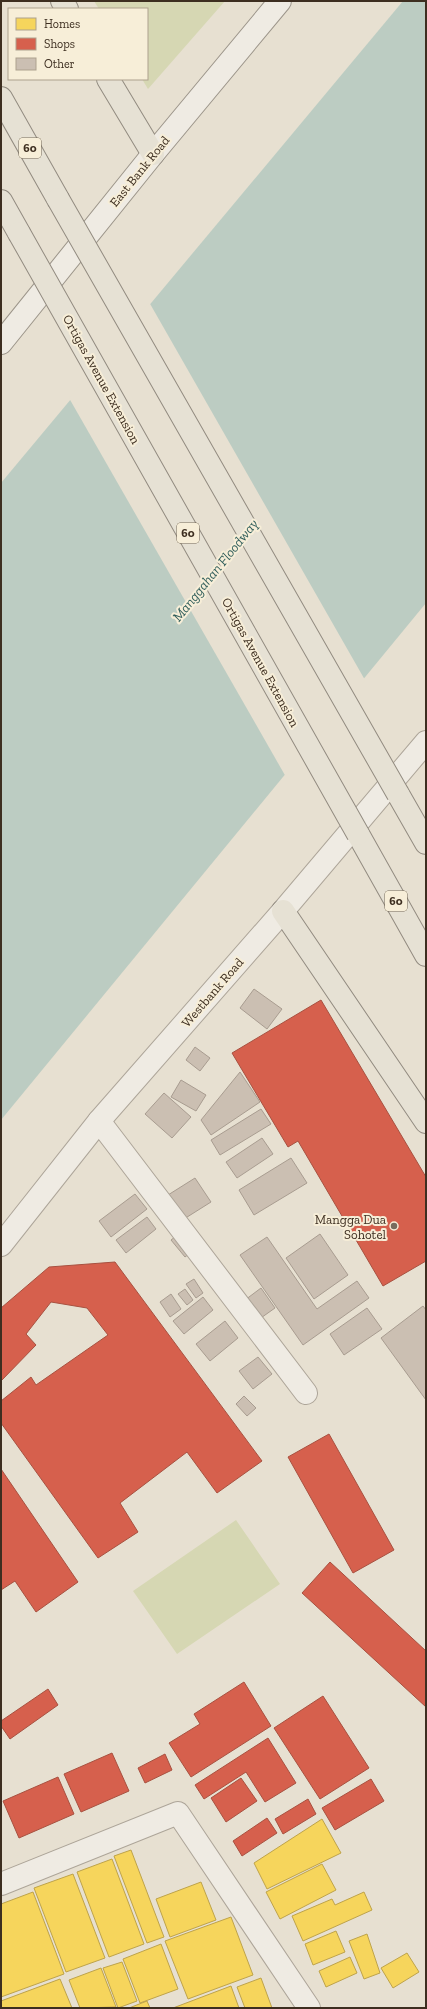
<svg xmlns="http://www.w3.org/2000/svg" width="427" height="2009" font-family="'Zilla Slab',serif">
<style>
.green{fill:#d6d7b3}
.water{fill:#bcccc2}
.pier{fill:#e7e0d1}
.homes{fill:#f6d55c;stroke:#bea34a}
.shops{fill:#d6604d;stroke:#a85140}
.building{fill:#cbbfb2;stroke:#a89c90}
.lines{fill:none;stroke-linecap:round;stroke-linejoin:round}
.minor-casing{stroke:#ada599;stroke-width:24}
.tertiary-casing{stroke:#ada599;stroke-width:24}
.secondary-casing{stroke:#9c958a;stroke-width:24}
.primary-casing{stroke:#928b80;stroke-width:24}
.minor{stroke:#efebe3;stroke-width:22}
.tertiary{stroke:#efebe3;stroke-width:22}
.secondary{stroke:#efebe3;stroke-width:22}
.primary{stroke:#e6e1d4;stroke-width:22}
.primary-bridge-casing{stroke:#928b80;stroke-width:24;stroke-linecap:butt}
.primary-bridge{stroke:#e6e1d4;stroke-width:22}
.poi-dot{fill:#786c5e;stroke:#f7eed8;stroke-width:1.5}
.labels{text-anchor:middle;stroke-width:4;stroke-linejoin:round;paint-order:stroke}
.shield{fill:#f7eed8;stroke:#756857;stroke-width:1}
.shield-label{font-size:12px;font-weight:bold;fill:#3d2e20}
.street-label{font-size:13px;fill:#3d2e20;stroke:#f7eed8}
.poi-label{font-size:13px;fill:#3d2e20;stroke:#f7eed8;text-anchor:end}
.water-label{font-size:14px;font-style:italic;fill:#2f5d5a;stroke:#f7eed8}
</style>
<rect width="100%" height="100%" fill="#e7e0d1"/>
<path class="green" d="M 94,1 L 225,1 L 148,89 L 142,79 L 147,79 L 147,9 L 99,9 Z
M 236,1520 L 280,1584 L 177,1654 L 133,1591 Z"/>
<path class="water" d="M 403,1 L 426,1 L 426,603 L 1,1120 L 1,483 Z"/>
<path class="pier" d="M 149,302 L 365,680 L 286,777 L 69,398 Z"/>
<path class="homes" d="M 322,1819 L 341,1853 L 267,1889 L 254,1863 Z
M 131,1850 L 164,1937 L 147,1943 L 114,1856 Z
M 112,1859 L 144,1944 L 109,1957 L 77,1872 Z
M 322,1864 L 336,1890 L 280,1919 L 266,1892 Z
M 73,1874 L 105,1958 L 66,1972 L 34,1888 Z
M 201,1882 L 216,1920 L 170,1937 L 156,1899 Z
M 33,1892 L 64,1974 L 1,1997 L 1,1904 Z
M 364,1892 L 372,1910 L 303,1941 L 292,1916 L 332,1899 L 335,1905 Z
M 231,1917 L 253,1975 L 188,1999 L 165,1941 Z
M 336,1931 L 345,1952 L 313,1965 L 305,1944 Z
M 367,1934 L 380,1973 L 364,1979 L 349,1941 Z
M 161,1944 L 178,1989 L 140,2003 L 123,1959 Z
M 407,1953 L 419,1972 L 393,1988 L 381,1968 Z
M 350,1957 L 357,1973 L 326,1987 L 319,1971 Z
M 122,1962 L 137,2001 L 118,2008 L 103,1968 Z
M 101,1968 L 116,2007 L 80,2008 L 69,1980 Z
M 261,1978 L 272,2008 L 245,2008 L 237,1987 Z
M 60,1979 L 72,2008 L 1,2008 L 1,2001 Z
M 231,1986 L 239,2008 L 173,2008 Z
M 147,2001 L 150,2008 L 129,2008 Z"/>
<path class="shops" d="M 321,1000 L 426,1177 L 426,1261 L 383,1286 L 298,1141 L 288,1147 L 232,1053 Z
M 115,1262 L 262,1461 L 217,1493 L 187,1452 L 120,1503 L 138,1532 L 98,1558 L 1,1423 L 1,1401 L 31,1377 L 36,1385 L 108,1335 L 87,1308 L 51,1302 L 26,1334 L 36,1345 L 1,1381 L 1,1308 L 49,1267 Z
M 329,1434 L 394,1550 L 353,1573 L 288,1457 Z
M 1,1469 L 78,1582 L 36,1612 L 15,1581 L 1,1590 Z
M 330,1562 L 426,1651 L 426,1707 L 302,1593 Z
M 244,1682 L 271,1726 L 191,1777 L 169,1743 L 200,1724 L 194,1714 Z
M 48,1689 L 58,1705 L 10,1739 L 1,1726 L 1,1721 Z
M 323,1696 L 369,1768 L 320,1799 L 274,1728 Z
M 268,1738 L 296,1783 L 265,1802 L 246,1772 L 204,1799 L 195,1785 Z
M 112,1753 L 129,1791 L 81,1812 L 64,1774 Z
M 165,1754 L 172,1770 L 145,1783 L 138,1768 Z
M 58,1777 L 74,1814 L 19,1838 L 3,1801 Z
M 241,1778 L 257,1801 L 226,1822 L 211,1798 Z
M 371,1779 L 384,1801 L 335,1830 L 322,1808 Z
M 308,1799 L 316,1814 L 283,1834 L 275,1819 Z
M 267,1818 L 277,1833 L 242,1856 L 233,1841 Z"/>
<path class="building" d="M 254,989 L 282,1009 L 267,1029 L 240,1008 Z
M 195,1047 L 210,1058 L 200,1071 L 186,1060 Z
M 240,1072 L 260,1102 L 211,1135 L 201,1120 Z
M 181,1080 L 206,1095 L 196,1111 L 171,1097 Z
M 164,1093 L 191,1117 L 172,1138 L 145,1114 Z
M 261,1109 L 271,1124 L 220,1155 L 211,1140 Z
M 262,1138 L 273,1154 L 237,1178 L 226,1162 Z
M 291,1158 L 307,1183 L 254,1215 L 239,1190 Z
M 195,1178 L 211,1202 L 184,1219 L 168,1195 Z
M 135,1194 L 147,1209 L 111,1237 L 99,1221 Z
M 147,1217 L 156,1229 L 126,1253 L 116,1240 Z
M 180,1233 L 194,1250 L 185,1257 L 171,1240 Z
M 320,1234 L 348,1275 L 314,1299 L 286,1258 Z
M 267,1237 L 317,1309 L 357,1281 L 369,1298 L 303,1345 L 240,1255 Z
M 194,1279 L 203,1293 L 196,1298 L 186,1284 Z
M 261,1288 L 275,1308 L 258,1320 L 245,1300 Z
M 185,1289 L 193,1300 L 187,1305 L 178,1294 Z
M 171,1294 L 181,1309 L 170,1317 L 160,1302 Z
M 203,1297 L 213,1310 L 184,1334 L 173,1321 Z
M 423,1306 L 426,1310 L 426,1400 L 381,1338 Z
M 367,1308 L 382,1329 L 344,1355 L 330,1334 Z
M 225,1321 L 238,1338 L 210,1361 L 196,1344 Z
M 258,1357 L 272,1374 L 253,1389 L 239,1371 Z
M 244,1396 L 256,1408 L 247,1416 L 236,1404 Z"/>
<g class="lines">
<g class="minor-casing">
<path id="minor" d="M 99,1121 L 306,1393
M 1,1884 L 178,1813 L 309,2008"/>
</g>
<g class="tertiary-casing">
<path id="tertiary" d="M 1,1245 L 99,1121 L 283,911 L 426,742"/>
</g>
<g class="secondary-casing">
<path id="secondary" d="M 1,343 L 153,154 L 280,1"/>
</g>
<g class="primary-casing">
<path id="primary" d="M 62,1 L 67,9
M 108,79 L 153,154
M 1,98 L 58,199
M 1,201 L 19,233
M 398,794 L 426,843
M 358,834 L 426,955
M 283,911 L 426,1122"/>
</g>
<use href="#minor" class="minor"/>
<use href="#tertiary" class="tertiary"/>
<use href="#secondary" class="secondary"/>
<use href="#primary" class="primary"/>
<g class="primary-bridge-casing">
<path id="primary-bridge" d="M 58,199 L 398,794
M 19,233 L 358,834"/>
</g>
<use href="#primary-bridge" class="primary-bridge"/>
</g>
<circle class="poi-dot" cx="394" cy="1226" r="4"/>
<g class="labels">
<g class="shield">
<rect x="19" y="138" width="22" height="20" rx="3"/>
<rect x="177" y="523" width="22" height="20" rx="3"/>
<rect x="385" y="891" width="22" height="20" rx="3"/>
</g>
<g class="shield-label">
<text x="30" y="152">60</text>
<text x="188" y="537">60</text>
<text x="396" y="905">60</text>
</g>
<g class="street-label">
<text transform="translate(139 171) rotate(-51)" y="5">East Bank Road</text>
<text transform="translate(102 379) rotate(61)" y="5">Ortigas Avenue Extension</text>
<text transform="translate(261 662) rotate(61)" y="5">Ortigas Avenue Extension</text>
<text transform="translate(212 992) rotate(-49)" y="5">Westbank Road</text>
</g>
<g class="poi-label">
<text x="386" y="1224">Mangga Dua<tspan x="386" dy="15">Sohotel</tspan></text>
</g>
<g class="water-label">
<text transform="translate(215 570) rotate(-51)" y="5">Manggahan Floodway</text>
</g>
</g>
<rect width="427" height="2009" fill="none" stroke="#3d2e20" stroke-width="4"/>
<rect x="8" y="8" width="140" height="72" fill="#f7eed8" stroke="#ada18e"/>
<rect x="16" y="18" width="20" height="12" fill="#f6d55c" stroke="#ada18e"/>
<text x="44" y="28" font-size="12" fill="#3d2e20">Homes</text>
<rect x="16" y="38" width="20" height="12" fill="#d6604d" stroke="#ada18e"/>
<text x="44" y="48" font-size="12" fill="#3d2e20">Shops</text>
<rect x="16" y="58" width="20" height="12" fill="#cbbfb2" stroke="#ada18e"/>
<text x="44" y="68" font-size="12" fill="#3d2e20">Other</text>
</svg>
